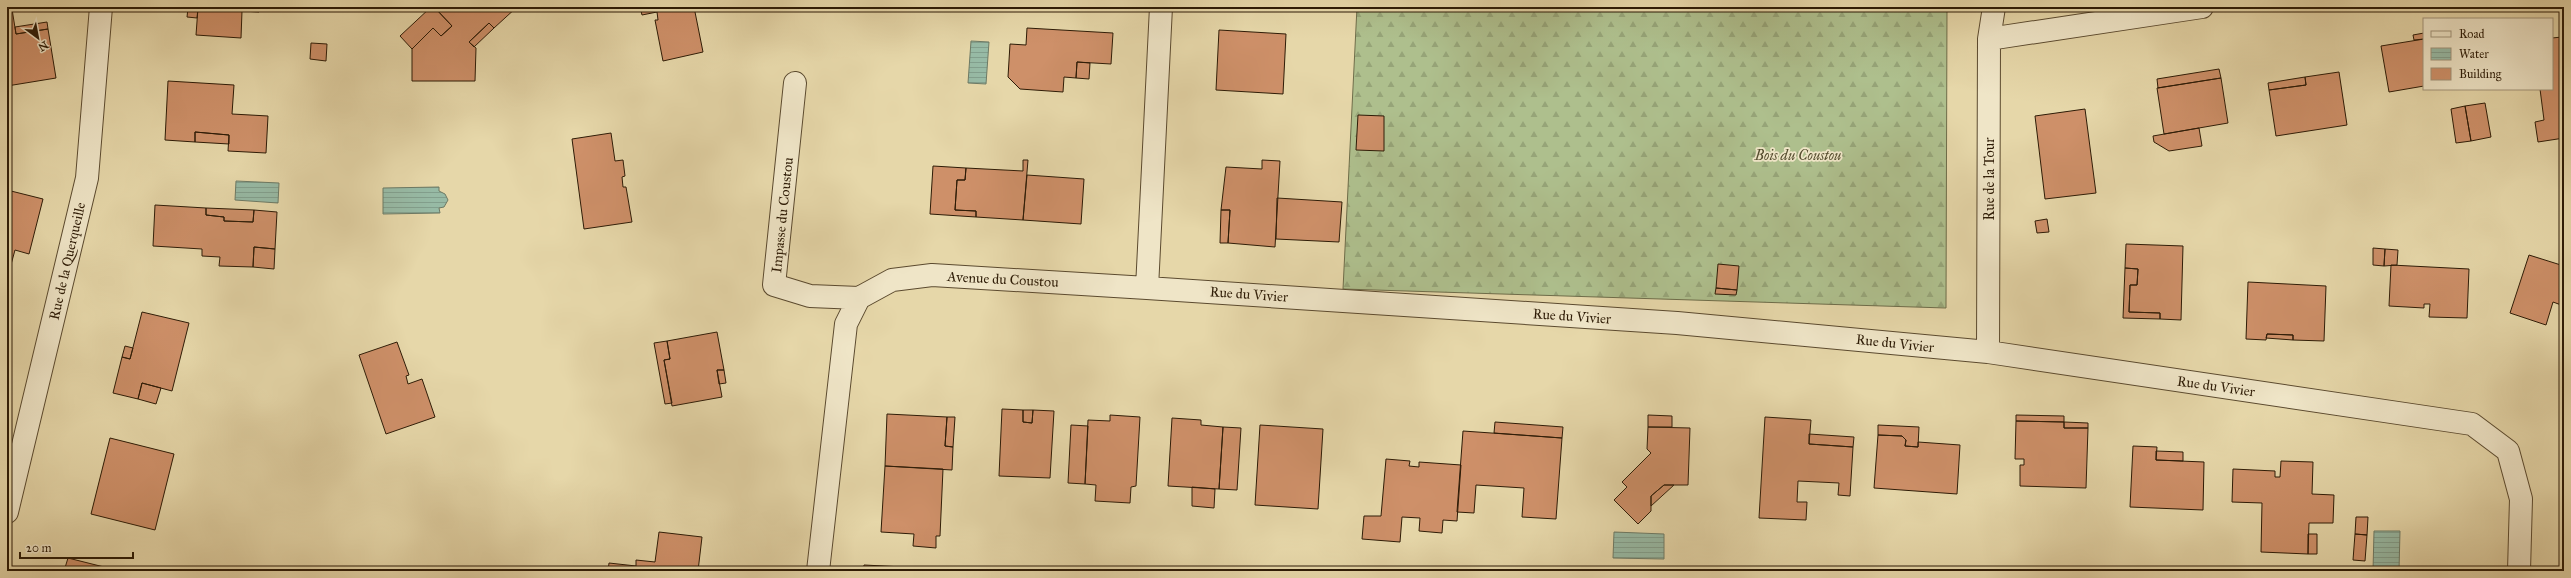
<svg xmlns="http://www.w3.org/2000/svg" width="2571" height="578" font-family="'IM FELL Great Primer',serif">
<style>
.forest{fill:url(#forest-firs);stroke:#6e6d4a}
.water{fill:url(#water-rules);stroke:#6d7a65}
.building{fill:#ce9069;stroke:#2d1b06}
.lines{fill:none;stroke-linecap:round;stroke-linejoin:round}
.street-casing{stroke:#5b4a2f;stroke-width:24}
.street{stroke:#efe5c7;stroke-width:22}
.labels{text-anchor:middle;stroke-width:3.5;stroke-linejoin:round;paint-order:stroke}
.park-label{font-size:14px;font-style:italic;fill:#544c2e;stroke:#efe5c7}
.street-label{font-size:14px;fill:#2d1b06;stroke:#efe5c7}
</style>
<defs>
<pattern id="forest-firs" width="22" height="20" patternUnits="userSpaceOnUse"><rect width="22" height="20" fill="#aebf8d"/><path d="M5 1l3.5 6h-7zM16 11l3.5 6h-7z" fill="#96a478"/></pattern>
<pattern id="water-rules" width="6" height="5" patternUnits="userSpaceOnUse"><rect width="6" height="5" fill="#97baa5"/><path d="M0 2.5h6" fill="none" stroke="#829f8d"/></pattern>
</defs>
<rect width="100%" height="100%" fill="#e6d7a9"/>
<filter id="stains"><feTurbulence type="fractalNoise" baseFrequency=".005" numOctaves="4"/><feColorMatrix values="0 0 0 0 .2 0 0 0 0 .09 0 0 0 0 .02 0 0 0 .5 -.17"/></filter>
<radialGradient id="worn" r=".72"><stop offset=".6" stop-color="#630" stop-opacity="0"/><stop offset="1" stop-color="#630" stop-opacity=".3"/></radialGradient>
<path class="forest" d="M 1357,7 L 1947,7 L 1946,308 L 1343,289 Z"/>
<path class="water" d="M 971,41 L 989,42 L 986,84 L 968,83 Z
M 236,181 L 279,183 L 278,203 L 235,200 Z
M 439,187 L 439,191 L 445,194 L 448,200 L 444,207 L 439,208 L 440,213 L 383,214 L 383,188 Z
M 2374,531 L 2400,531 L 2399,571 L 2373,571 Z
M 1614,532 L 1664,534 L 1664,559 L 1613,558 Z"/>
<path class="building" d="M 181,7 L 259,7 L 259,12 L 242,11 L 241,38 L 196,35 L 198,8 Z
M 431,7 L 434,7 L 452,26 L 441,36 L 433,28 L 412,49 L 400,36 Z
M 441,7 L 517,7 L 494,28 L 489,23 L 469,42 L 476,48 L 475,81 L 412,81 L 412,49 L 433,28 L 441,36 L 452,26 L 437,10 Z
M 640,7 L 694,7 L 703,52 L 663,61 L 655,20 L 658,20 L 657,12 L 642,15 Z
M 188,8 L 198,8 L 197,18 L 187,17 Z
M 12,9 L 16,34 L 48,29 L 56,78 L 7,86 L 7,10 Z
M 47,22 L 48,29 L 16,34 L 15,27 Z
M 489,23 L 494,28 L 474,47 L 469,42 Z
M 1027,28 L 1113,33 L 1111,64 L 1077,62 L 1076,78 L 1064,77 L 1063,92 L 1020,89 L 1008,77 L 1010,44 L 1026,45 Z
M 1219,30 L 1286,34 L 1283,94 L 1216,90 Z
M 2424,33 L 2424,39 L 2414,40 L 2413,35 Z
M 2562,37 L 2564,138 L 2538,142 L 2535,122 L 2544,120 L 2540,89 L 2552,89 L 2552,38 Z
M 2424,39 L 2424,86 L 2389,92 L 2381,46 Z
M 311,43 L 327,44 L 326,61 L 310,59 Z
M 1077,62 L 1090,63 L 1089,79 L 1076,78 Z
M 2219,69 L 2221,78 L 2158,88 L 2157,79 Z
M 2339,72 L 2347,125 L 2276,136 L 2269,90 L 2306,85 L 2305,77 Z
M 2305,77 L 2306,85 L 2269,90 L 2268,83 Z
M 2221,78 L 2228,123 L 2164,134 L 2157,88 Z
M 168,81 L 234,85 L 232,114 L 268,116 L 266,153 L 228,151 L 229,135 L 195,132 L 195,142 L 165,140 Z
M 2485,103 L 2491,137 L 2471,141 L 2465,106 Z
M 2465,106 L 2471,141 L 2456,143 L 2451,109 Z
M 2085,109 L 2096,193 L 2045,199 L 2035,116 Z
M 1358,115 L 1384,116 L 1384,151 L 1356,150 Z
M 2199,128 L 2202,146 L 2169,151 L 2154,142 L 2153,136 Z
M 195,132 L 229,135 L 229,144 L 195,142 Z
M 611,133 L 615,161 L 623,160 L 625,176 L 622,177 L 623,187 L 626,187 L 632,222 L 584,229 L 572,139 Z
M 1023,160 L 1028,160 L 1023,220 L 976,217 L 976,211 L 955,210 L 957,180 L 965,180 L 966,168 L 1023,171 Z
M 1262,160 L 1280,161 L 1275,247 L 1228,243 L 1230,210 L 1221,210 L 1226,167 L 1262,169 Z
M 933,166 L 966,168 L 965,180 L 957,180 L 955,210 L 976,211 L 976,217 L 930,214 Z
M 1027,175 L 1084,179 L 1081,224 L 1023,220 Z
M 7,190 L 43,199 L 29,254 L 15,250 L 9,272 L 7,272 Z
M 1277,198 L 1342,202 L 1339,242 L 1276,239 Z
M 155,205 L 206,208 L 206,215 L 224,217 L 224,221 L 253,222 L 254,210 L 277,212 L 275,249 L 254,247 L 253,267 L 219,266 L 220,257 L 202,256 L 202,249 L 153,246 Z
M 206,208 L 254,210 L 253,222 L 224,221 L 224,217 L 206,215 Z
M 1221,210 L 1230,210 L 1228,243 L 1220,243 Z
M 2047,219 L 2049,232 L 2037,233 L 2035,221 Z
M 2126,244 L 2183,246 L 2181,320 L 2160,319 L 2160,313 L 2129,312 L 2130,285 L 2137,285 L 2138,269 L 2125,268 Z
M 254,247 L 275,249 L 274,269 L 253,267 Z
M 2373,248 L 2385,249 L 2384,266 L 2373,265 Z
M 2385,249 L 2398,250 L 2397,265 L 2384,266 Z
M 2529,255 L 2564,266 L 2564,306 L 2553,302 L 2546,325 L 2510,313 Z
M 1718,264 L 1739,266 L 1737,290 L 1716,288 Z
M 2391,265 L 2469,269 L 2467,318 L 2429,317 L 2430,304 L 2424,304 L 2424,308 L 2389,306 Z
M 2125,268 L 2138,269 L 2137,285 L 2130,285 L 2129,312 L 2160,313 L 2160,319 L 2123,318 Z
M 2248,282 L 2326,286 L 2324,341 L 2293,340 L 2293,335 L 2267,334 L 2266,340 L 2246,339 Z
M 1716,288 L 1737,290 L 1736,295 L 1715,294 Z
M 142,312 L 189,323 L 172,391 L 142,383 L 138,399 L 113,393 L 122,357 L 130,359 Z
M 717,332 L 724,370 L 717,370 L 722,397 L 672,406 L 664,360 L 670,359 L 667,341 Z
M 2267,334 L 2293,335 L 2293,340 L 2266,338 Z
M 667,341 L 670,359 L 664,360 L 672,403 L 665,404 L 654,343 Z
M 397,342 L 409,375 L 406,376 L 408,384 L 422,379 L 435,417 L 386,434 L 359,355 Z
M 125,346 L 133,348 L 130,359 L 122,357 Z
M 717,370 L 724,370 L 726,383 L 719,384 Z
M 142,383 L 161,388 L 156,404 L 138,399 Z
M 1002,409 L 1023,410 L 1023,422 L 1032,423 L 1033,410 L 1054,411 L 1050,478 L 999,476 Z
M 1023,410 L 1033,410 L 1032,423 L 1023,422 Z
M 887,414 L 947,417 L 945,446 L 953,447 L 952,470 L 885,466 Z
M 1110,415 L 1140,417 L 1136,486 L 1131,487 L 1130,503 L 1095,501 L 1096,485 L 1085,484 L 1088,420 L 1110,421 Z
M 1648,415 L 1672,416 L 1672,427 L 1648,427 Z
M 2016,415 L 2064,416 L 2064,422 L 2016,421 Z
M 947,417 L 955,417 L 953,447 L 945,446 Z
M 1765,417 L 1811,420 L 1809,444 L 1853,447 L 1850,496 L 1838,495 L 1839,483 L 1798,481 L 1797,502 L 1807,502 L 1806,520 L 1759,518 Z
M 1172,418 L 1201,420 L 1201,425 L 1223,427 L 1219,489 L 1168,486 Z
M 2016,421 L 2064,422 L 2064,428 L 2088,428 L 2086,488 L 2020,486 L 2020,465 L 2024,465 L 2024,459 L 2015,459 Z
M 1495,422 L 1563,427 L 1562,438 L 1494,433 Z
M 2064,422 L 2088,423 L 2088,428 L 2064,428 Z
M 1071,425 L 1088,426 L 1085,484 L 1068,483 Z
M 1260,425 L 1323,429 L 1318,509 L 1255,505 Z
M 1878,425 L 1919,427 L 1918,447 L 1905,446 L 1906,440 L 1902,436 L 1878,435 Z
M 1223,427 L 1241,428 L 1237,490 L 1219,489 Z
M 1648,427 L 1690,428 L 1688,485 L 1664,485 L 1651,496 L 1651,511 L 1638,524 L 1614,500 L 1627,487 L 1622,482 L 1651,453 L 1647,449 Z
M 1463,431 L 1562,438 L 1556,519 L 1522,517 L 1524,488 L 1476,485 L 1474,513 L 1457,512 Z
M 1809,434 L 1854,437 L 1853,447 L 1809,444 Z
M 1878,435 L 1902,436 L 1906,440 L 1905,446 L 1918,447 L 1918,442 L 1960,445 L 1957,494 L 1874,488 Z
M 110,438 L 174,454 L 155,530 L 91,514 Z
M 2133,446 L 2157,447 L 2156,460 L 2204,462 L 2203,510 L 2130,507 Z
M 2156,451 L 2183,452 L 2183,461 L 2156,460 Z
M 1386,459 L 1410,461 L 1409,466 L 1419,467 L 1419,462 L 1461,465 L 1457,521 L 1443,520 L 1442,533 L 1419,531 L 1420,518 L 1402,517 L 1400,542 L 1362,539 L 1364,516 L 1381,516 Z
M 2281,461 L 2313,462 L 2312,494 L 2334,495 L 2333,523 L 2309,523 L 2308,554 L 2261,552 L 2262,503 L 2232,502 L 2233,469 L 2275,471 L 2275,477 L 2280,477 Z
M 885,466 L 943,469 L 940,536 L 936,536 L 936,548 L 913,546 L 914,534 L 881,532 Z
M 1664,485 L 1674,485 L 1651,506 L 1651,496 Z
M 1192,487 L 1215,489 L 1214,508 L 1192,506 Z
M 2356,517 L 2368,517 L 2367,535 L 2355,534 Z
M 659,532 L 702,537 L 698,571 L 608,571 L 609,563 L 636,566 L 636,560 L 655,562 Z
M 2308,534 L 2317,534 L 2317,554 L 2308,554 Z
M 2355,534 L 2367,535 L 2365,561 L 2353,560 Z
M 68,558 L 116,570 L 116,571 L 64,571 Z
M 864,565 L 923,568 L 923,570 L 936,571 L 863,571 Z"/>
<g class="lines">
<g class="street-casing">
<path id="street" d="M 1989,39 L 2202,7
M 795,83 L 774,285 L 810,296 L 859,298
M 1147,288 L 1677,323 L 1988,352 L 2472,424 L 2508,451 L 2521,499 L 2519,571
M 1988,352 L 1989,39 L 1994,7
M 7,512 L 87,178 L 101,7
M 818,571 L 846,324 L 859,298 L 892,280 L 932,275 L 1147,288 L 1161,7"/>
</g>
<use href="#street" class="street"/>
</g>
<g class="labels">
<g class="park-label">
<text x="1798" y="160">Bois du Coustou</text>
</g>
<g class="street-label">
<text transform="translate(1989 179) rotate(-90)" y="5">Rue de la Tour</text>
<text transform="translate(782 215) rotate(-84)" y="5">Impasse du Coustou</text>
<text transform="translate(67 261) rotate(-77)" y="5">Rue de la Querqueille</text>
<text transform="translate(1003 279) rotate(3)" y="5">Avenue du Coustou</text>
<text transform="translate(1249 294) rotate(4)" y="5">Rue du Vivier</text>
<text transform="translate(1572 316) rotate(4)" y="5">Rue du Vivier</text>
<text transform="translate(1895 343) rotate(6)" y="5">Rue du Vivier</text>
<text transform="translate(2216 386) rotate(8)" y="5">Rue du Vivier</text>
</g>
</g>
<rect width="2571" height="578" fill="none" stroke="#e6d7a9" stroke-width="24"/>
<rect x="8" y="8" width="2555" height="562" fill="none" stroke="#2d1b06" stroke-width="2"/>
<rect x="12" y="12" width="2547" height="554" fill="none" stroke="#2d1b06"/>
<rect x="2423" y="18" width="130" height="72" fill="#efe5c7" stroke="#a1947a"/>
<rect x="2431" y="31" width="20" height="6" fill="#efe5c7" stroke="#a1947a"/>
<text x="2459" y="38" font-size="12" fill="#2d1b06">Road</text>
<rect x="2431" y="48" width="20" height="12" fill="url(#water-rules)" stroke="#a1947a"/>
<text x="2459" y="58" font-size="12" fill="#2d1b06">Water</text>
<rect x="2431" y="68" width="20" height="12" fill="#ce9069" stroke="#a1947a"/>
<text x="2459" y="78" font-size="12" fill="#2d1b06">Building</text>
<g transform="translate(38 38) rotate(148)" stroke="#efe5c7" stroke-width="3" paint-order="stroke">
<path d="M0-3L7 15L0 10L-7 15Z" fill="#2d1b06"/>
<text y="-6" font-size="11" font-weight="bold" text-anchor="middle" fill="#2d1b06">N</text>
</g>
<path d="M20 552v6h113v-6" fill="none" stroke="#2d1b06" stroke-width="2"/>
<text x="26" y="552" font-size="12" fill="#2d1b06" stroke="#efe5c7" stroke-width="3" paint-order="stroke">20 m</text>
<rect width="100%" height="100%" filter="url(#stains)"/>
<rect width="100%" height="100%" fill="url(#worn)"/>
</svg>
